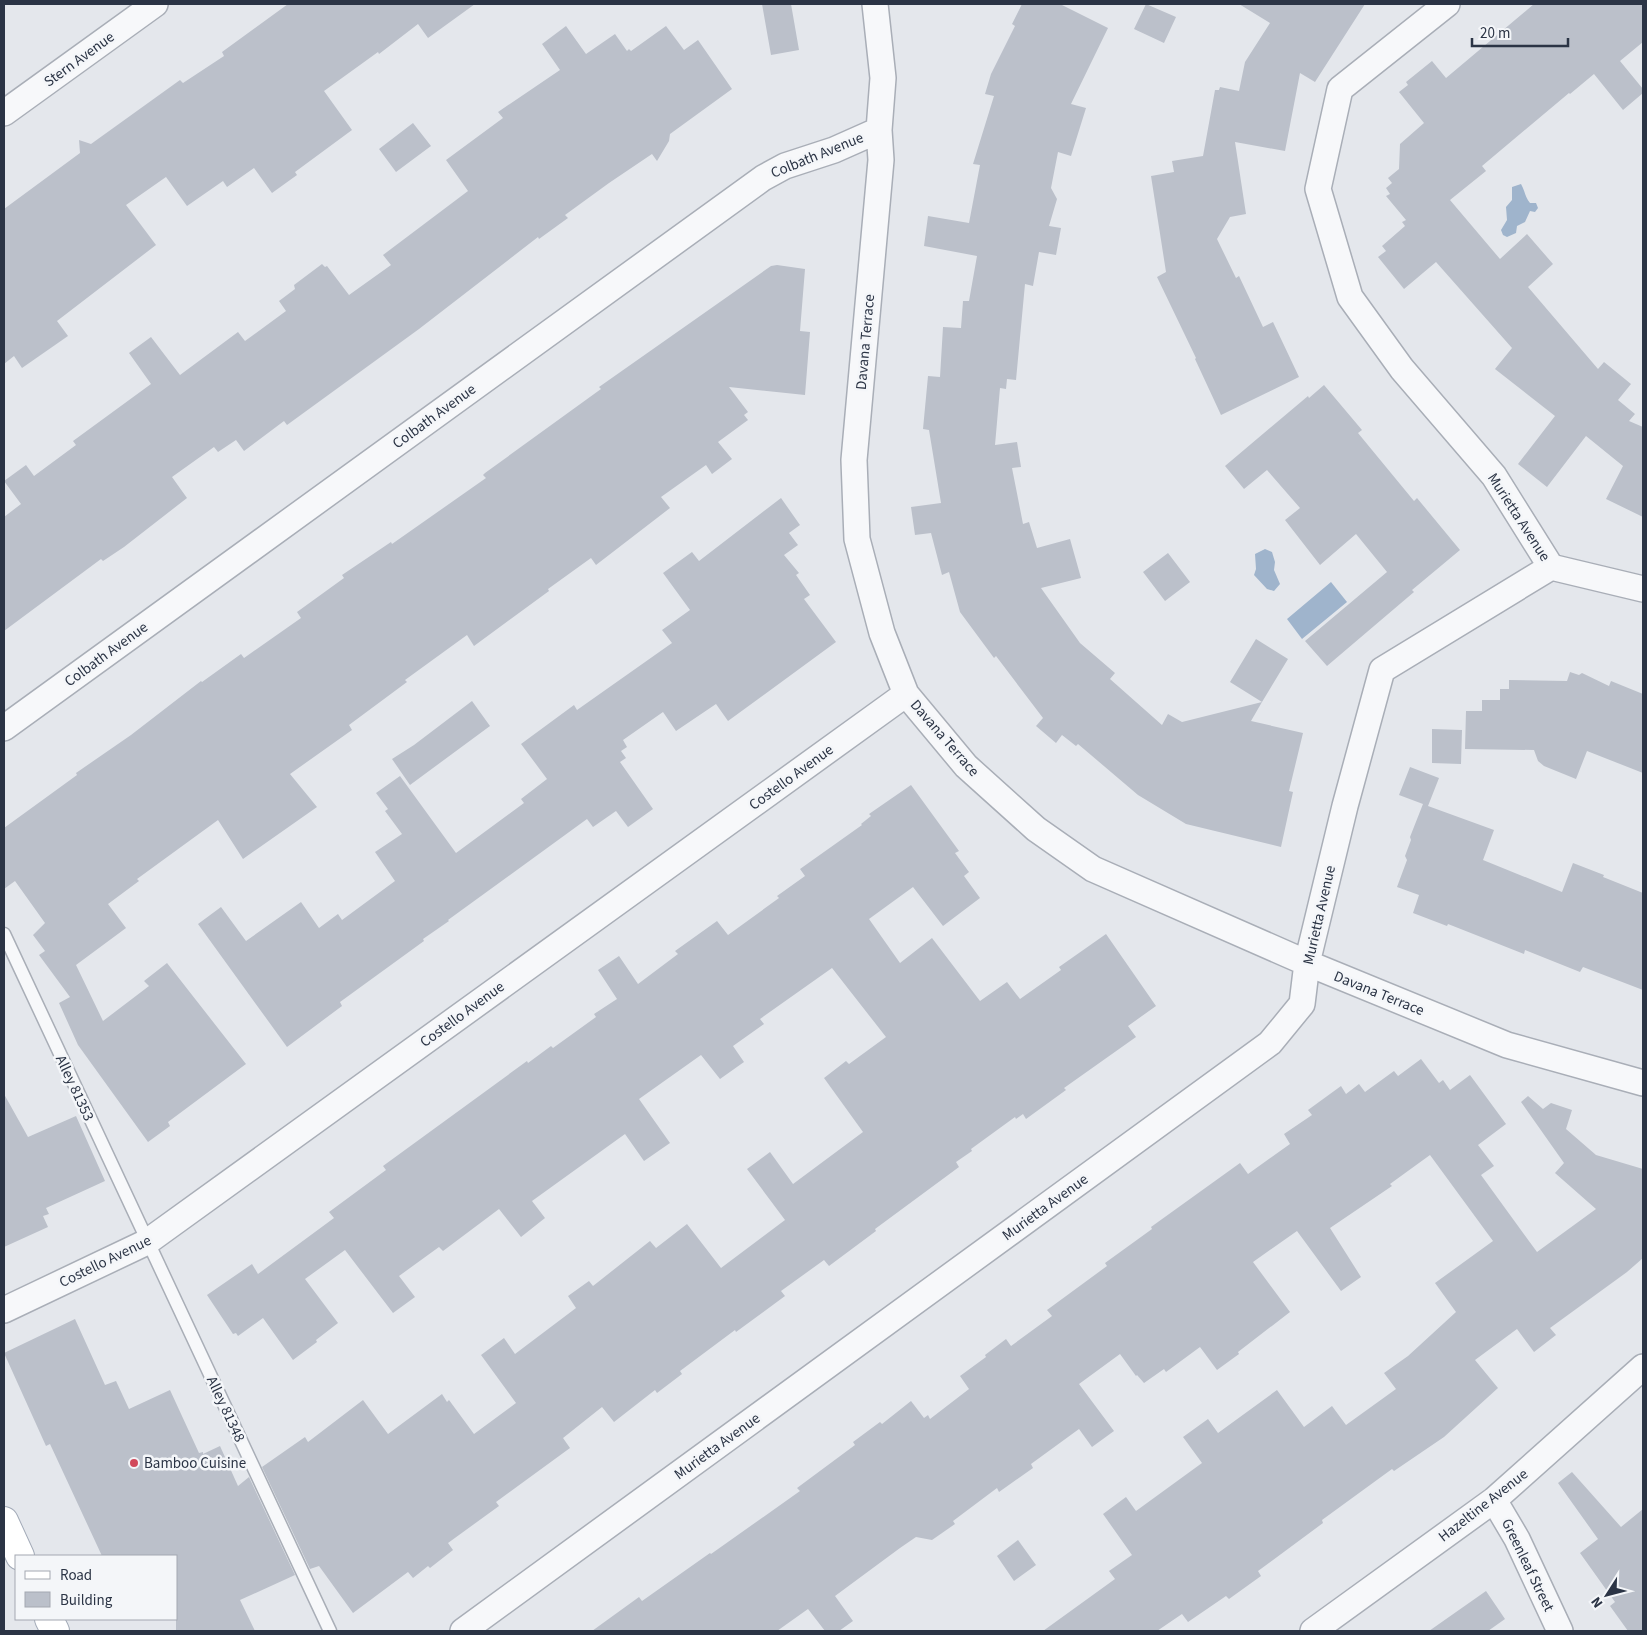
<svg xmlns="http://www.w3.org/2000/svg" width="1647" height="1635" font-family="'Source Sans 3',sans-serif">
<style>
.water{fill:#9fb4cc}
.building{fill:#bbc0ca}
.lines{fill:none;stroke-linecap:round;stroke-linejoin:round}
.lane-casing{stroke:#a9aeb7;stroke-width:15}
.street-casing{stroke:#a9aeb7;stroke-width:28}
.primary-casing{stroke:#a3abb8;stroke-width:30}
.lane{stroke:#f7f8fa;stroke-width:12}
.street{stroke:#f7f8fa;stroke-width:25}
.primary{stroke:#fff;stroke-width:28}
.poi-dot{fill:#d1495b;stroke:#f4f6f9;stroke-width:2}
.labels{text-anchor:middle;stroke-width:5;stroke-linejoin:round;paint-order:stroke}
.street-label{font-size:15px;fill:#2b3445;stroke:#f4f6f9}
.poi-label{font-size:15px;fill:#2b3445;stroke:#f4f6f9;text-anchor:start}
</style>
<rect width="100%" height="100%" fill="#e4e7ec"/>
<path class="water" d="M 1521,184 C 1525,191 1525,197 1530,203 L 1536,203 L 1538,208 L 1535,212 L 1530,211 L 1525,222 L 1517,226 L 1516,233 L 1507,237 L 1503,235 L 1501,230 L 1507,220 L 1506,207 L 1512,200 L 1512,187 Z
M 1265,549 L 1272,552 L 1275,562 L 1274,570 L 1280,584 L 1274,591 L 1267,589 L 1254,575 L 1256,569 L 1255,554 Z
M 1331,582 L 1347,602 L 1302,639 L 1287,619 Z"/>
<path class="building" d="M 288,4 L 475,4 L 428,38 L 418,24 L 379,54 L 378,52 L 324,91 L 352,130 L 295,172 L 297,175 L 272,193 L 254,168 L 227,187 L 223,181 L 187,206 L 166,177 L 126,205 L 156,245 L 57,321 L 68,336 L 22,368 L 14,356 L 4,364 L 4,209 L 80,153 L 79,140 L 91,144 L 180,80 L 183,83 L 224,56 L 222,52 Z
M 762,4 L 791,4 L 799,50 L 771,55 Z
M 1022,4 L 1060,4 L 1108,28 L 1071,104 L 1086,108 L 1071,156 L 1058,152 L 1051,188 L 1057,199 L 1049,226 L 1061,228 L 1056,255 L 1039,252 L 1033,286 L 1025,284 L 1016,380 L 1007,379 L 1006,389 L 1000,388 L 995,445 L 1017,442 L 1021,467 L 1012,468 L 1023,524 L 1029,522 L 1037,548 L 1070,539 L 1081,578 L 1041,588 L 1080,643 L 1115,673 L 1110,679 L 1162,725 L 1168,714 L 1182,722 L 1262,702 L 1251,721 L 1303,733 L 1289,791 L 1293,792 L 1281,847 L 1186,824 L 1138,795 L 1078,744 L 1076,746 L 1062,735 L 1056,743 L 1036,726 L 1043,718 L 996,656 L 994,658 L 960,612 L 949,572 L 942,575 L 931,533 L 915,535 L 911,507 L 941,503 L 929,430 L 923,429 L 928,376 L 940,377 L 943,327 L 961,328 L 963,301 L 969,301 L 977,256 L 924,246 L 928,216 L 969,223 L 980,165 L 973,164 L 994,96 L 985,94 L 991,74 L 1015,26 L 1012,24 Z
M 1146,4 L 1176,17 L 1164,43 L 1134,29 Z
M 1239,4 L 1365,4 L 1315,82 L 1300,73 L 1285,151 L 1235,142 L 1246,214 L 1230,217 L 1217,239 L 1236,278 L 1239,276 L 1263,327 L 1273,322 L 1299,377 L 1221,415 L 1195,359 L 1196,358 L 1157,277 L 1166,272 L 1151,176 L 1174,172 L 1172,161 L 1203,156 L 1215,90 L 1219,90 L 1220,87 L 1239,91 L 1245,62 L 1270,23 Z
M 1534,4 L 1643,4 L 1643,42 L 1620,61 L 1643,89 L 1643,93 L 1623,110 L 1594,74 L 1570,94 L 1569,93 L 1482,166 L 1486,171 L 1450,200 L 1500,259 L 1527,234 L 1553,264 L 1528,287 L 1598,369 L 1604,362 L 1631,384 L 1618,400 L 1635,414 L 1629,421 L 1643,427 L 1643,517 L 1606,499 L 1623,466 L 1586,436 L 1547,487 L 1518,464 L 1555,416 L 1495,369 L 1512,348 L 1436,262 L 1404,289 L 1378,257 L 1386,251 L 1382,246 L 1405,226 L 1402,222 L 1406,220 L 1386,196 L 1390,194 L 1386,188 L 1392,183 L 1388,178 L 1399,169 L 1400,144 L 1424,123 L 1399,92 L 1408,85 L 1406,82 L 1432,61 L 1446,78 Z
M 566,26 L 586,54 L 615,34 L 627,51 L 629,49 L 631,51 L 666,26 L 684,50 L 698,40 L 732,89 L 670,134 L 669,141 L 657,161 L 652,154 L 609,183 L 565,215 L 568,218 L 539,239 L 538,237 L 419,329 L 287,425 L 284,421 L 244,451 L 236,440 L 218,452 L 214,447 L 172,477 L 187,498 L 124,547 L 103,561 L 101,559 L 4,631 L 4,517 L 21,504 L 4,481 L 26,465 L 34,476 L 76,445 L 73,441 L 151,384 L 129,353 L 151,337 L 180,375 L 238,332 L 245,341 L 286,311 L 279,301 L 295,289 L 294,285 L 322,264 L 325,267 L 327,266 L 349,295 L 391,265 L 383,255 L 468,191 L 446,160 L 503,118 L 498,112 L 560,70 L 542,44 Z
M 413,123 L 431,146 L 396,172 L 379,149 Z
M 777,265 L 805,269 L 800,331 L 810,332 L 805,395 L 729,387 L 748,412 L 744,415 L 748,420 L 718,442 L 732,459 L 712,474 L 706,465 L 661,497 L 670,508 L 596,565 L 591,558 L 548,589 L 549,591 L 474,646 L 467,635 L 405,680 L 407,682 L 349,725 L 352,730 L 290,774 L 317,807 L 243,859 L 218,820 L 137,879 L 139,881 L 108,904 L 126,928 L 76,965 L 103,1021 L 149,986 L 144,981 L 167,963 L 246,1064 L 168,1122 L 170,1126 L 148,1142 L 78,1045 L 59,1003 L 70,997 L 39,955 L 45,951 L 33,935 L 45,923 L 15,881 L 4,889 L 4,828 L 77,775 L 76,773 L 131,735 L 201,681 L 202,682 L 241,654 L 244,658 L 301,618 L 297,612 L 344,578 L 342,575 L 391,542 L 392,544 L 486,478 L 483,475 L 485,473 L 601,389 L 599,387 L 771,266 Z
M 1324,385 L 1362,430 L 1358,433 L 1414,501 L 1417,498 L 1460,550 L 1412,590 L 1414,592 L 1327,666 L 1305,641 L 1387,572 L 1356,534 L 1320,565 L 1285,520 L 1300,508 L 1267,470 L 1244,489 L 1225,466 L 1308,396 L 1309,398 Z
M 781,498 L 800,525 L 789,533 L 798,545 L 784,555 L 799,573 L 796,575 L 810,595 L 804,599 L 836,642 L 728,721 L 716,704 L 676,731 L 663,712 L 623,740 L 627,747 L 621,751 L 626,758 L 620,762 L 653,809 L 628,827 L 616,811 L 593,827 L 587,819 L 448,920 L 449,921 L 423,939 L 424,941 L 340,1002 L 342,1006 L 287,1047 L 198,924 L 221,907 L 246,941 L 301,902 L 319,928 L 338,914 L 342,920 L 395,881 L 375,852 L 402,834 L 385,811 L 388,809 L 376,793 L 400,776 L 456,853 L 524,803 L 521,799 L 547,779 L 521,744 L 574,705 L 577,710 L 672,643 L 662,630 L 690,610 L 663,573 L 692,552 L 699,561 Z
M 1168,553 L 1190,582 L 1165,601 L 1143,572 Z
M 1256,639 L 1288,659 L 1262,702 L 1230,682 Z
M 1570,672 L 1579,675 L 1582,673 L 1609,686 L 1611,681 L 1643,694 L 1643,773 L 1587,751 L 1576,779 L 1544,766 L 1538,761 L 1534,750 L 1465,749 L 1466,711 L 1482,711 L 1482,700 L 1500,700 L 1500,689 L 1509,689 L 1509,680 L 1567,681 Z
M 472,701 L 490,726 L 410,785 L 392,759 L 414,745 Z
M 1432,729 L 1462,730 L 1461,764 L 1432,763 Z
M 1410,767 L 1439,778 L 1428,806 L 1494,830 L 1483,860 L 1562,892 L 1573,863 L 1604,875 L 1603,877 L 1643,893 L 1643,990 L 1583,967 L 1580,972 L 1525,950 L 1524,954 L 1448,924 L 1447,926 L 1413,913 L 1419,895 L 1397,887 L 1407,860 L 1405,856 L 1411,840 L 1410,837 L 1423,804 L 1399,795 Z
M 911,785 L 959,851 L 955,853 L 969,872 L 964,876 L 980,898 L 943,926 L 913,887 L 869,919 L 900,963 L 932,938 L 980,1001 L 1007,982 L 1020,999 L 1061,970 L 1059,967 L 1106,934 L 1156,1006 L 1128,1026 L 1136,1037 L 1064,1088 L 1066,1090 L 1026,1119 L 1023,1114 L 1016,1119 L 1015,1117 L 971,1149 L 972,1151 L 956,1162 L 959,1167 L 875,1229 L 876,1231 L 829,1266 L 824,1260 L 781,1291 L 785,1296 L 736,1332 L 735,1330 L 680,1371 L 682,1374 L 657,1393 L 655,1390 L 614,1422 L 602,1407 L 563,1438 L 570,1448 L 496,1502 L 499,1506 L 448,1543 L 453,1550 L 430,1568 L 428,1566 L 413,1578 L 408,1572 L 353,1613 L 319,1566 L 310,1569 L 262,1467 L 305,1437 L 308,1442 L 363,1400 L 388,1434 L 442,1394 L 447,1402 L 449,1400 L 474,1434 L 516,1403 L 481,1355 L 504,1338 L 515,1354 L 576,1308 L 568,1296 L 589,1281 L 593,1286 L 650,1241 L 656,1248 L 687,1224 L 721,1268 L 785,1220 L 747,1169 L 770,1152 L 793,1184 L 863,1132 L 824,1078 L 846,1061 L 849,1064 L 886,1037 L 832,968 L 760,1019 L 764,1024 L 733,1046 L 744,1062 L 720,1079 L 701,1055 L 639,1099 L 670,1143 L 644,1161 L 625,1134 L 532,1201 L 545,1218 L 521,1237 L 499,1209 L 443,1251 L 439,1247 L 399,1276 L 415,1297 L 393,1313 L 345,1250 L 305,1279 L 338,1323 L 316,1340 L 317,1342 L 293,1360 L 263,1318 L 238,1336 L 236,1333 L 233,1334 L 207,1295 L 252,1264 L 258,1274 L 334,1218 L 329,1212 L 386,1170 L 383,1166 L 527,1061 L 528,1063 L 551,1046 L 553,1048 L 596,1017 L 594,1014 L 617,999 L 598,970 L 619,956 L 638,984 L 678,954 L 675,951 L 717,921 L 728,935 L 779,898 L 777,896 L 805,876 L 800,869 L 862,825 L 861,824 L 871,816 L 869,814 Z
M 1421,1059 L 1439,1083 L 1443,1080 L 1450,1090 L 1470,1075 L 1506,1124 L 1478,1145 L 1494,1166 L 1481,1175 L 1537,1252 L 1596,1209 L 1555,1173 L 1564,1163 L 1521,1102 L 1528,1096 L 1543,1109 L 1551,1103 L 1572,1110 L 1566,1129 L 1596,1155 L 1643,1169 L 1643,1258 L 1627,1272 L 1550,1328 L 1556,1335 L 1534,1352 L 1517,1329 L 1475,1360 L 1498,1388 L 1444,1437 L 1394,1471 L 1392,1469 L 1322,1520 L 1323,1523 L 1258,1571 L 1261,1576 L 1229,1599 L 1226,1596 L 1188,1622 L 1182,1614 L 1157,1631 L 1043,1631 L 1115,1579 L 1109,1571 L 1132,1555 L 1103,1514 L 1126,1497 L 1136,1511 L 1202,1463 L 1183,1437 L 1208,1419 L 1218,1433 L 1277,1390 L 1304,1427 L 1332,1406 L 1346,1425 L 1396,1389 L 1384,1373 L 1408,1356 L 1456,1312 L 1435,1283 L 1493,1241 L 1430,1155 L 1390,1184 L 1392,1186 L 1330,1228 L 1361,1277 L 1341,1291 L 1297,1231 L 1253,1262 L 1290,1312 L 1238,1352 L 1239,1354 L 1217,1370 L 1200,1347 L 1166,1372 L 1164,1369 L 1144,1383 L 1137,1375 L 1136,1376 L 1120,1354 L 1079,1384 L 1114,1431 L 1092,1447 L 1079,1429 L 1031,1464 L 1033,1468 L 999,1492 L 997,1488 L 953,1521 L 955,1524 L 932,1540 L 916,1537 L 900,1548 L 835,1596 L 853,1621 L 839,1631 L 825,1631 L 808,1609 L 777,1631 L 592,1631 L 639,1597 L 642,1601 L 710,1553 L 711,1554 L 800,1491 L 797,1488 L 855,1445 L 853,1442 L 880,1422 L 882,1424 L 911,1401 L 924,1418 L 928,1415 L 930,1419 L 969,1389 L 960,1376 L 986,1357 L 985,1355 L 1006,1339 L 1011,1346 L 1052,1316 L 1047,1310 L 1107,1266 L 1105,1263 L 1152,1229 L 1151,1227 L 1240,1163 L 1248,1174 L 1290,1144 L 1284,1134 L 1312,1115 L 1308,1110 L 1341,1086 L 1346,1094 L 1359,1084 L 1365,1092 L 1394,1071 L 1398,1076 Z
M 4,1094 L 28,1137 L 76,1116 L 105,1181 L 46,1208 L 49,1214 L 43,1216 L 48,1227 L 4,1247 Z
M 75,1319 L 105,1385 L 116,1381 L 129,1409 L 170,1390 L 199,1453 L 203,1452 L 203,1454 L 220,1446 L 238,1486 L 249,1477 L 295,1575 L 240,1600 L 255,1631 L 176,1631 L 176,1556 L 102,1556 L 50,1444 L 46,1446 L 4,1353 Z
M 1572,1472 L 1621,1527 L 1643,1509 L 1643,1631 L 1628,1631 L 1610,1606 L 1615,1602 L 1580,1553 L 1598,1539 L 1558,1483 Z
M 1018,1540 L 1036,1565 L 1014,1581 L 997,1556 Z
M 1486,1591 L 1505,1619 L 1488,1631 L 1429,1631 Z"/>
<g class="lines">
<g class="lane-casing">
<path id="lane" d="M 4,934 L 330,1631"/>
</g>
<g class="street-casing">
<path id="street" d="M 875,4 L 883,78 L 879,130 L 881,160 L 854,460 L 857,539 L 882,633 L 906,694 L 966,766 L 1036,829 L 1093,869 L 1307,963 L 1507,1045 L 1643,1083
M 1447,4 L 1340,89 L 1318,189 L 1350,297 L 1402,369 L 1494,476 L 1551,567
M 4,113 L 155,4
M 1551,567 L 1643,589
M 4,728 L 763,178 L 785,166 L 834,150 L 879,130
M 4,1310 L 147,1242 L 906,694
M 1494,1500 L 1517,1539 L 1560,1631
M 463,1631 L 1270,1043 L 1302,1004 L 1307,963 L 1345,806 L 1382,670 L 1551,567
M 1313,1631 L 1494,1500 L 1643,1367"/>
</g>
<g class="primary-casing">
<path id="primary" d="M 4,1521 L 20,1556
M 49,1619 L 55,1631"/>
</g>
<use href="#lane" class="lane"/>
<use href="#street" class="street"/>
<use href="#primary" class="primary"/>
</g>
<circle class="poi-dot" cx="134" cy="1463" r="5"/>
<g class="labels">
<g class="street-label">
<text transform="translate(79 59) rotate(-36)" y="5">Stern Avenue</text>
<text transform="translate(817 155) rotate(-22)" y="5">Colbath Avenue</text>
<text transform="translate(865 342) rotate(-85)" y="5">Davana Terrace</text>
<text transform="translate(434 416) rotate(-36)" y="5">Colbath Avenue</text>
<text transform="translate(1519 517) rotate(57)" y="5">Murietta Avenue</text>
<text transform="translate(106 654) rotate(-36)" y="5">Colbath Avenue</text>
<text transform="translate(945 738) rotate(49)" y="5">Davana Terrace</text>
<text transform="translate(791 777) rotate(-36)" y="5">Costello Avenue</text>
<text transform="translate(1319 915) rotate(-77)" y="5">Murietta Avenue</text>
<text transform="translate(1379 993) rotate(22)" y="5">Davana Terrace</text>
<text transform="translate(462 1014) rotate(-36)" y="5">Costello Avenue</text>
<text transform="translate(75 1088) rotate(65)" y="5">Alley 81353</text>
<text transform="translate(1045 1207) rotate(-36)" y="5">Murietta Avenue</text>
<text transform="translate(105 1261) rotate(-26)" y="5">Costello Avenue</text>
<text transform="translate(226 1409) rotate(65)" y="5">Alley 81348</text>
<text transform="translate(717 1446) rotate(-36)" y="5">Murietta Avenue</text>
<text transform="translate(1483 1505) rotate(-38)" y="5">Hazeltine Avenue</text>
<text transform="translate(1528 1565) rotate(64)" y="5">Greenleaf Street</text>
</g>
<g class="poi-label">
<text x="144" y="1468">Bamboo Cuisine</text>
</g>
</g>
<rect width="1647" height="1635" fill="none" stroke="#2b3445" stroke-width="10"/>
<rect x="15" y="1555" width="162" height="65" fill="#f4f6f9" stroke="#a4a8b1"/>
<rect x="25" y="1571" width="25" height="8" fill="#ffffff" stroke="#a4a8b1"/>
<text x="60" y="1580" font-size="15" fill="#2b3445">Road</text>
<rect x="25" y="1592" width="25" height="15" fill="#bbc0ca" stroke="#a4a8b1"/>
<text x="60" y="1605" font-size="15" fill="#2b3445">Building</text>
<g transform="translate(1607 1595) rotate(234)" stroke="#f4f6f9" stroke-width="4" paint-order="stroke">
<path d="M0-4L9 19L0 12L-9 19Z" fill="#2b3445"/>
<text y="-8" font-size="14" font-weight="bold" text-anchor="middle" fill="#2b3445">N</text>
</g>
<path d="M1472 38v8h96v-8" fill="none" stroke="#2b3445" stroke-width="2.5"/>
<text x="1480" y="38" font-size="15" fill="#2b3445" stroke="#f4f6f9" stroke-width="4" paint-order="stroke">20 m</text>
</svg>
